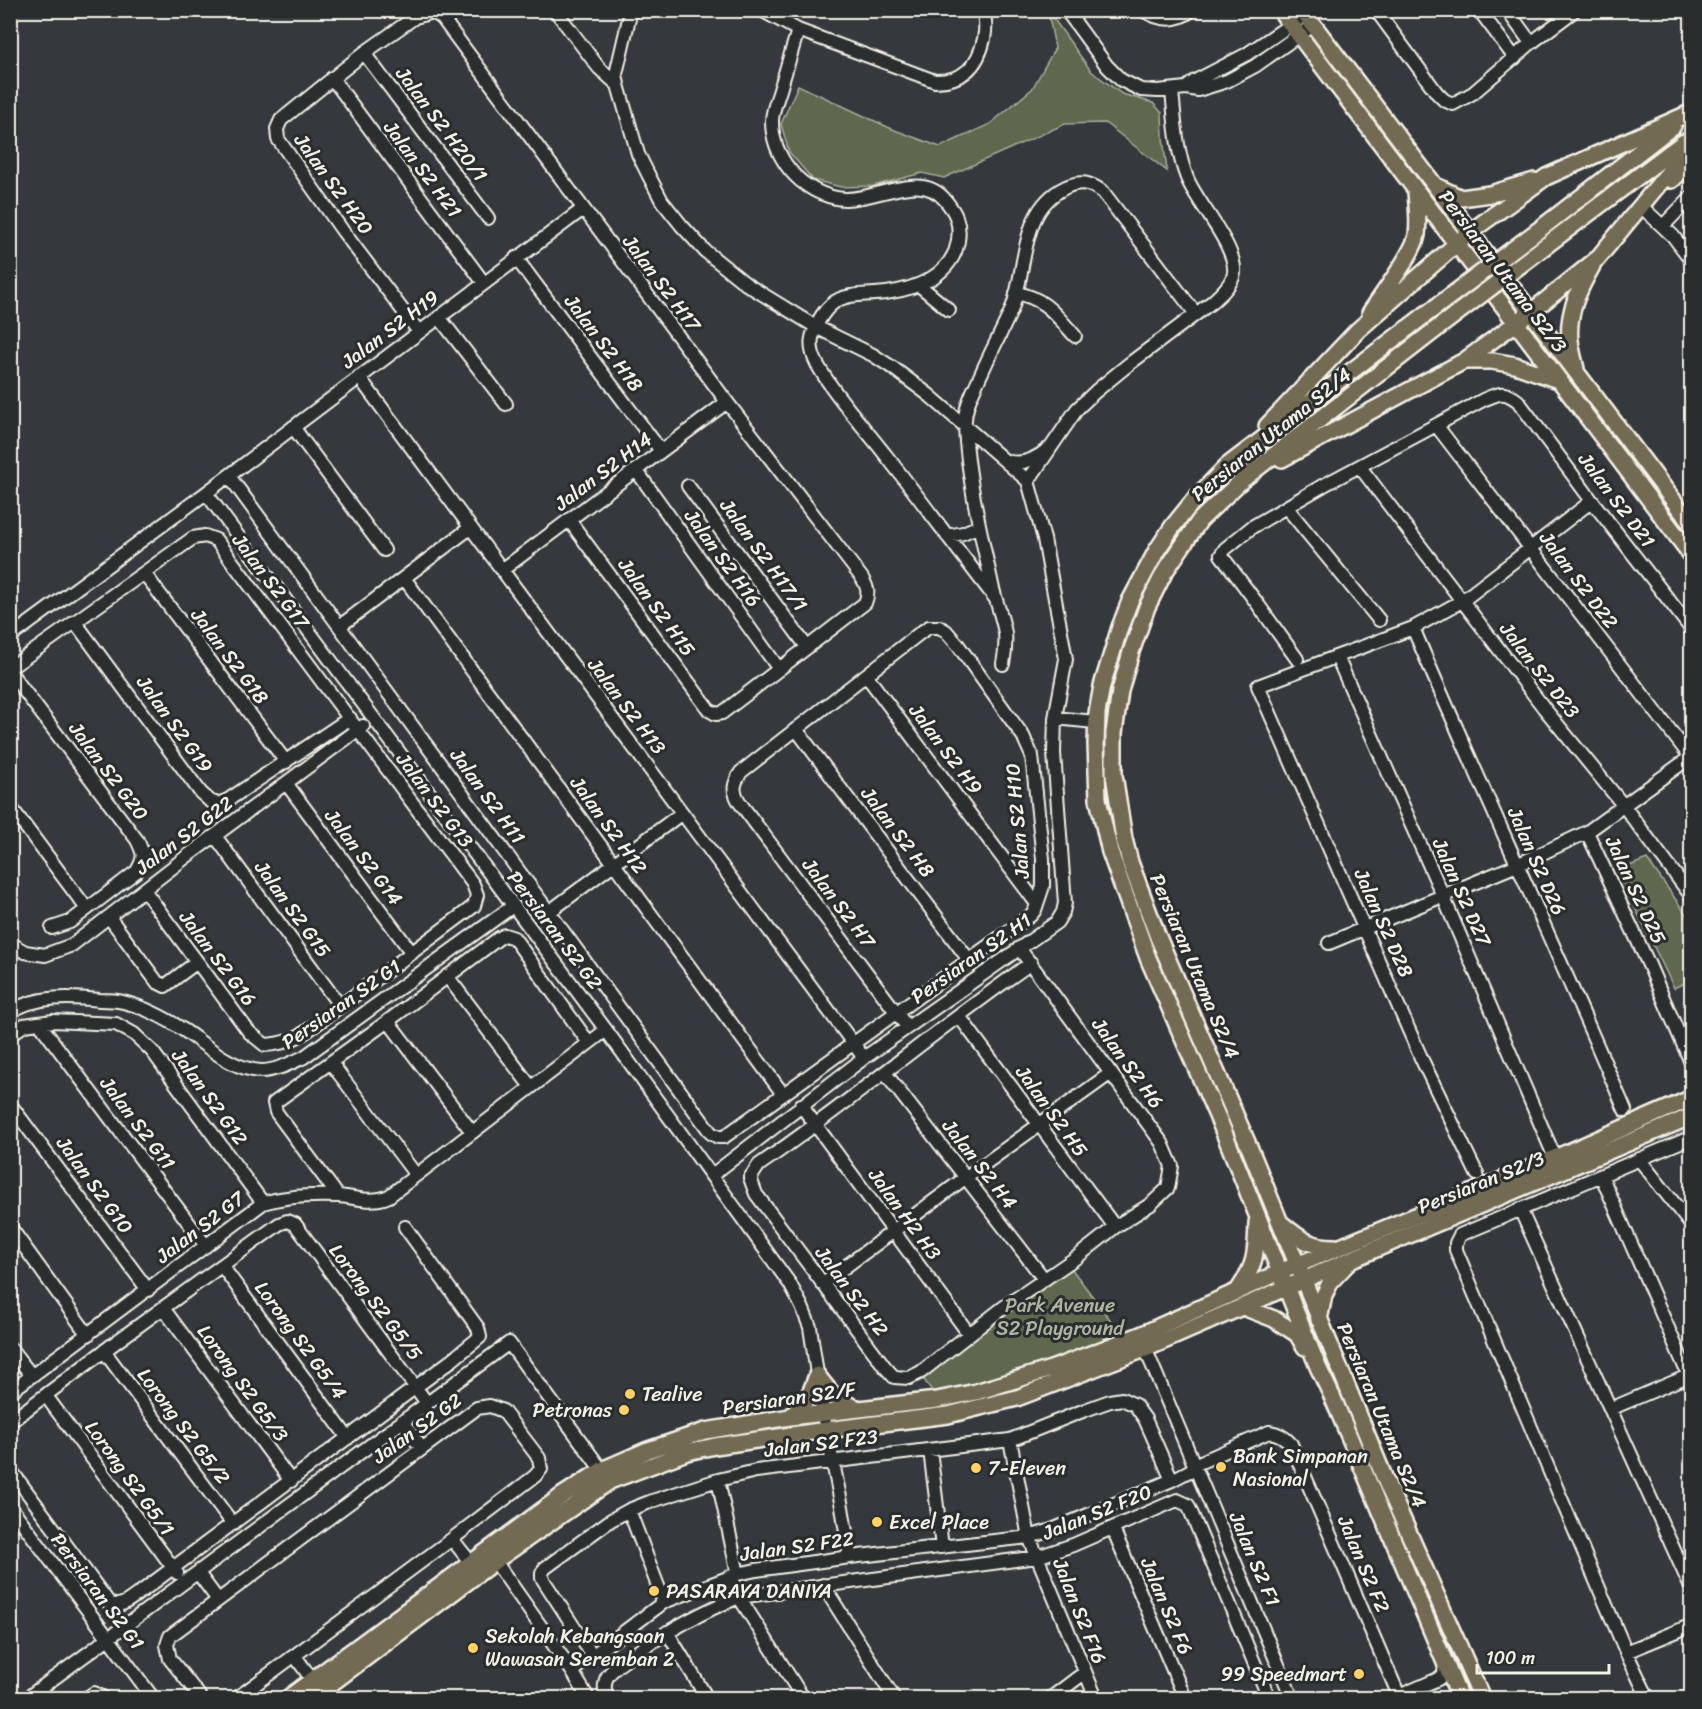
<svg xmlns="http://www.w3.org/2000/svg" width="1702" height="1709" font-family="Sriracha,sans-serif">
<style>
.green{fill:#5f684f;stroke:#aaac9c;stroke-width:1.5}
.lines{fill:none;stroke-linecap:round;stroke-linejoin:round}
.minor-casing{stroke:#f4f1e8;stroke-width:16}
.major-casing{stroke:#f4f1e8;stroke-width:20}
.minor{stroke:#2a2d2e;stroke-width:12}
.major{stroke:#736b52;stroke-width:15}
.major-bridge-casing{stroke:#f4f1e8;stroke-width:20;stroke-linecap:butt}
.major-bridge{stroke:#736b52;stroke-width:15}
.poi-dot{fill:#ffd166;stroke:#2a2d2e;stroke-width:2}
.labels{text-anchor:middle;stroke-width:6;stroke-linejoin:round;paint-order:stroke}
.street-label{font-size:20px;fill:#f4f1e8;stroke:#2a2d2e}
.park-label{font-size:20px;fill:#b1b3a3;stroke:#2a2d2e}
.poi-label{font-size:20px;fill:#f4f1e8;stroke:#2a2d2e;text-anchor:start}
</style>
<rect width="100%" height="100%" fill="#35383c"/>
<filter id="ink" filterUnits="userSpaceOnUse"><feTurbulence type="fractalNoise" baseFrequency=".0167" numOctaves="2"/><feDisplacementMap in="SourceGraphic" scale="12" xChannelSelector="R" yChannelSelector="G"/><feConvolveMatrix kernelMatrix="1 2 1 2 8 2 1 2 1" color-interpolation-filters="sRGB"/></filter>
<g filter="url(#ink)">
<path class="green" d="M 1048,11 L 1091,71 L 1122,94 L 1153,103 L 1162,113 L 1163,137 L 1167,171 L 1105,123 L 1065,124 L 944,178 L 922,173 L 873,186 L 841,187 L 813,180 L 789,152 L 781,124 L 798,85 L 892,129 L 940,147 L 990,124 L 1032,89 L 1055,48 Z
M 1647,859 L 1691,921 L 1691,980 L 1674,988 L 1617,871 Z
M 1068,1264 L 1121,1334 L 974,1390 L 937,1397 L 920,1375 Z"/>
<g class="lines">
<g class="minor-casing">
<path id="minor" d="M 555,10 L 599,68 L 618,85
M 631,10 L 616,74 L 618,85 L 638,154 L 649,176 L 662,201 L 682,226 L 705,251 L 746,284 L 816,327 L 873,355 L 893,368 L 929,395 L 1028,481 L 1044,539 L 1066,659 L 1055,718
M 761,10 L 798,30 L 935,81 C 964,81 978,66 984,39 C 986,29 986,20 983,10
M 1066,10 L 1107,66 L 1121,80 L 1141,90 L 1158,91 L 1186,88 L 1198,90 L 1227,81 L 1255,66 L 1313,25
M 1143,10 C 1160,21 1176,22 1192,10
M 1376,10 L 1437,93 L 1444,100 L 1453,104 L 1473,93 L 1531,43 L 1575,10
M 1479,10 L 1515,58
M 1507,10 L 1531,43
M 798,30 C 792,50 786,70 780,90 C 777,100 772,111 772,121 C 772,140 778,155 790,170 C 803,186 824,198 845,199 C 878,200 922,169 946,201 C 950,206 954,211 956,217 C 960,228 959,241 955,252 C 942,282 905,292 875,294 C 863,295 851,294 840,299 C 826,305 815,324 812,338 C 810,347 813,356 817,364 C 835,396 865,428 888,458 C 924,504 959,552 995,598
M 364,53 L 488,218
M 332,78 L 484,283
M 1186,88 L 1195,81 L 1247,54 L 1305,15
M 1643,208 L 1673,236 L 1692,261
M 1663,226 L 1692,196
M 516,258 L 661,451
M 919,285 L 949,310
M 1016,293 C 1045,298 1056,315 1075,336
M 439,317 L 506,404
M 419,332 L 342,230 L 278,139 L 277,129 L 281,120 L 364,53 L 415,17 L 433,12 L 442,18 L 727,402 L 862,578 C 868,588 869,593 865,603 L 722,713 L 716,714 L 709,710 L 569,520
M 359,377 L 864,1058
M 1436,425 L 1692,759
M 293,427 L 384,550
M 1007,461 C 1022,466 1036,459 1048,449
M 1360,467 L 1544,708 L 1623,805 L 1692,897
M 636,470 L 779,669
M 229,476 L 711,1133 L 718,1137 L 724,1137 L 1031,915 L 1035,910 L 1043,886 L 1043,859 L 1032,756 L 1023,736 L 958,645 L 946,631 L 939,627 L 929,627 L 920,633 L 741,772 C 733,785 732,790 740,803 L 896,1012 L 907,1027
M 1028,481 L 1077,409 L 1096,391 L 1129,364 L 1212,302 C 1220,295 1229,287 1233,277 C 1242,252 1196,202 1187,178 C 1176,150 1175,120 1172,91
M 688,486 L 807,647
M 206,493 L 606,1030 L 790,1284 L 802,1307 L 810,1327 L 823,1414 L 842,1507 L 850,1557
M 1287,508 L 1379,620
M 947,536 L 963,533 L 979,526
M 502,570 L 727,402
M 144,573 L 286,762
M 404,578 L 783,1094
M 75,622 L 201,793 L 210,801 L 218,804 L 228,800 L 350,718
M 340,626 L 470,528
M 1413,628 C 1482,789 1556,948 1625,1110
M 10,637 L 206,493 L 583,209
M 1337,657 L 1443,896 L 1558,1165
M 1297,659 L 1254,599 L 1221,555 L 1225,549 L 1252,527 L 1324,485 L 1483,400 C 1499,393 1504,390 1518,401 L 1592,501 L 1692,630
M 1003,664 C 1005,654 1006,643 1005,633 C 1002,615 994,597 991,580 C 980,530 968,479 965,428 C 963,408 974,390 982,372 C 991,352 1002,331 1011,311 C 1028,269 1018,210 1066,187 C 1081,180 1090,183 1103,192 L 1196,314
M 10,668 L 193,538 L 205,536 L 216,540 L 473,884 L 477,895 L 474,906 L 307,1031 C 293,1040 282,1044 265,1045 L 249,1032 L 144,890
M 10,672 L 137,840 C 144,854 145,857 137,871 L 70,922 L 52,928
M 866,675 L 1037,904
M 796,729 L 969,960
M 286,783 L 412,953
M 10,806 L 87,909
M 1587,832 L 1649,965 L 1692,1065
M 215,836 L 340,1006
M 549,912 L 682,813
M 109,917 L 157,982 L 165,986 L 197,962
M 10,943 L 25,952 L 45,955 L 72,945 L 186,857 L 363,726
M 1329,943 L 1517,865 L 1587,832 L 1692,756
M 1019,948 L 1162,1143 L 1172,1166 L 1168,1188 L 1151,1204 L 1115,1227 L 1077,1257 L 1004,1307 L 921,1372 L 909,1378 L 894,1377 L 885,1367 L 756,1194 L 750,1178 L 759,1165 C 852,1101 938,1028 1031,963
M 447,976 L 531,1087
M 10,1012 C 36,995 71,997 100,1000 C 107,1000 116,1000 123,1002 C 144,1007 167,1019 185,1031 C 209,1047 231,1069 261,1071 C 276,1071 291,1063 304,1057 L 513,906
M 959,1016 L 1115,1227
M 388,1021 L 472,1132
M 39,1023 L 206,1246
M 10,1035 L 24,1025 L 53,1021 L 116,1024 L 134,1034 L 152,1051 L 263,1203
M 331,1063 L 416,1175
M 885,1073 L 1044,1279
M 10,1104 L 148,1290
M 801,1105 L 969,1334
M 1639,1159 L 1692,1226
M 1477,1174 L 1422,1060 L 1258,686 L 1413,628 L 1462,601 L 1592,501
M 712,1175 L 864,1058 L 1057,922 L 1063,912 L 1065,903 L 1054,753 L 1055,718 L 1095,722
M 1601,1175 L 1692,1383
M 338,1196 L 276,1112 L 274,1103 L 388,1021 L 499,938 L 505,935 L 514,938 L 589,1043
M 1520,1209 L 1692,1590
M 10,1227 L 88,1335
M 222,1266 L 348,1438
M 822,1284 L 965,1178 L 1111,1073
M 163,1308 L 291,1481
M 1143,1343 L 1292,1698
M 10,1348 L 32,1376
M 104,1351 L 233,1524
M 10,1392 L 263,1203 C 285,1196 314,1195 338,1196 C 355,1197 372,1204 389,1196 L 606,1030
M 46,1396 L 177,1573
M 1610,1409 L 1688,1376
M 402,1421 L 422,1449
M 10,1422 L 116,1342 L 279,1224 L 287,1221 L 295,1224 L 427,1403
M 1010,1440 L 1029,1537 L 1096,1698
M 930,1450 L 942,1547
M 1194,1465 L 1269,1432 C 1279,1433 1285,1437 1291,1444 L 1400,1698
M 10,1469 L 109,1603 C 121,1610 131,1598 142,1591 L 452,1360 L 480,1337 L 478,1328 L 405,1227
M 718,1480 L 738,1574
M 10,1506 L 153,1698
M 629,1510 L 664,1602
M 1113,1529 L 1185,1698
M 452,1539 L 471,1563
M 490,1554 L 572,1671 L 588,1698
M 198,1573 L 218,1600
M 731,1576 L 739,1597 L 803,1698
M 823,1585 L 894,1698
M 667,1632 L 707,1698
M 1626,1652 L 1692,1625
M 592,1655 L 542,1578 L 542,1573 L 545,1568 L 611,1520 L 629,1510 L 652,1501 L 718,1480 L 756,1471 L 1010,1440 L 1085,1410 L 1110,1401 L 1122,1399 L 1135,1405 L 1145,1419 L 1172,1480
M 295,1656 L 313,1681
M 572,1671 L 664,1602 L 738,1574 L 756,1570 L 850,1557 L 1029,1537 L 1052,1530 L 1172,1480 L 1195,1468
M 1399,1696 L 1438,1679 L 1444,1674 L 1445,1663
M 27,1698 L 509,1343 L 606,1476
M 87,1698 L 94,1693 L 104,1698
M 201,1698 L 170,1659 L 167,1645 L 170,1636 L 477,1408 L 490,1406 L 503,1411 L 539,1458 L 541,1469 L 535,1476 L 452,1539 L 237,1698
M 608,1698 C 603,1691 604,1679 610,1673 C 618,1664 630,1657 640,1650 C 671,1629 703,1611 739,1597 L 1037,1557 L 1073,1545 L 1177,1500 L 1188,1505 L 1269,1698
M 1051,1698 L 1084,1673
M 1648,1698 L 1626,1652 L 1456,1250 L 1456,1243 L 1460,1235 L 1692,1137"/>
</g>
<g class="major-casing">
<path id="major" d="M 1280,10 L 1692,556
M 1302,10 L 1692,525
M 1672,180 L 1692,161
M 1436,186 L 1461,198 L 1490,194 L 1534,181
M 1540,229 L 1673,126
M 1548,244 L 1684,142
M 1370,313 C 1381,296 1414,253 1417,235 C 1419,221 1417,206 1416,192
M 1425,315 L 1227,466 L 1194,500 L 1173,526 L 1157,550 L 1130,601 L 1120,627 L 1102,686 L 1097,713 L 1096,744 L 1098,799 L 1110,852 L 1148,958 L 1221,1125 L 1318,1367 L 1332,1396 L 1460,1698
M 1435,330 L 1242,480 L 1200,520 L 1164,573 L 1147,607 L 1131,652 L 1120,691 L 1114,733 L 1114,775 L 1124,839 L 1130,862 L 1158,937 L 1250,1149 L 1387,1484 L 1482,1698
M 1464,361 L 1492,361 L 1515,365 L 1558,380
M 1576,369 C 1574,360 1571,350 1570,340 C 1567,313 1579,289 1592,266
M 1267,426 L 1358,330 L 1470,232 L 1546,177 L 1692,112
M 1282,459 L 1464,361 L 1531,312 L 1597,259 L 1692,144
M 1282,1224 C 1301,1240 1311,1247 1335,1247
M 1237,1292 C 1256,1265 1256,1255 1257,1222
M 1243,1307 L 1274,1319 L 1297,1334 L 1305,1347
M 1319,1320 L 1324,1295 L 1331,1281 L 1348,1263
M 817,1375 C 829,1391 838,1403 857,1408
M 790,1417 C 807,1402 810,1396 817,1375
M 288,1698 L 563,1495 L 602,1470 L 648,1450 L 705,1431 L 790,1417 L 937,1400 L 976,1392 L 1051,1369 L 1140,1335 L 1280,1272 L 1555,1158 L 1692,1098
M 312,1698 L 495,1561 L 610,1481 L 687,1452 L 715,1446 L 826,1430 L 948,1415 L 1017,1398 L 1145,1349 L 1352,1259 L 1692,1116"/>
</g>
<use href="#minor" class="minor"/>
<use href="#major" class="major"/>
<g class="major-bridge-casing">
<path id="major-bridge" d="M 1425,315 L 1540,229
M 1435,330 L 1548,244"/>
</g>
<use href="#major-bridge" class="major-bridge"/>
</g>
</g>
<g class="poi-dot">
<circle cx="630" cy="1394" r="6"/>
<circle cx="624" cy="1410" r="6"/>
<circle cx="1221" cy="1467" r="6"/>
<circle cx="976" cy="1468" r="6"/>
<circle cx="877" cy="1522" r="6"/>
<circle cx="654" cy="1591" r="6"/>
<circle cx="473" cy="1648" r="6"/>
<circle cx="1359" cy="1674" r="6"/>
</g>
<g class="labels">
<g class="street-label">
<text transform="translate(442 124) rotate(53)" y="7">Jalan S2 H20/1</text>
<text transform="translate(423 169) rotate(53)" y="7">Jalan S2 H21</text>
<text transform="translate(334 184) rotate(54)" y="7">Jalan S2 H20</text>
<text transform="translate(1503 271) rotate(53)" y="7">Persiaran Utama S2/3</text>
<text transform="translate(662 283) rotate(53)" y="7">Jalan S2 H17</text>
<text transform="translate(390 329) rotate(-37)" y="7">Jalan S2 H19</text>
<text transform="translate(604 343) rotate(53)" y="7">Jalan S2 H18</text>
<text transform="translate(1271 434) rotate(-39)" y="7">Persiaran Utama S2/4</text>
<text transform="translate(603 471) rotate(-37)" y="7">Jalan S2 H14</text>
<text transform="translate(1617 500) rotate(53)" y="7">Jalan S2 D21</text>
<text transform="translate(764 555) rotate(54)" y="7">Jalan S2 H17/1</text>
<text transform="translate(723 558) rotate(54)" y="7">Jalan S2 H16</text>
<text transform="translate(1579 580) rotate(53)" y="7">Jalan S2 D22</text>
<text transform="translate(271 581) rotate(53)" y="7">Jalan S2 G17</text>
<text transform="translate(657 607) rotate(54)" y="7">Jalan S2 H15</text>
<text transform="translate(230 656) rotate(53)" y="7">Jalan S2 G18</text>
<text transform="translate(1540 670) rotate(52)" y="7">Jalan S2 D23</text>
<text transform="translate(627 706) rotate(53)" y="7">Jalan S2 H13</text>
<text transform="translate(175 724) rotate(54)" y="7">Jalan S2 G19</text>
<text transform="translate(946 749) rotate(53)" y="7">Jalan S2 H9</text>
<text transform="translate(109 771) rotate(53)" y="7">Jalan S2 G20</text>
<text transform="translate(488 796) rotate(54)" y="7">Jalan S2 H11</text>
<text transform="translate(435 800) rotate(53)" y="7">Jalan S2 G13</text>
<text transform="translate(1017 821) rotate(-95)" y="7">Jalan S2 H10</text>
<text transform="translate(609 825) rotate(54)" y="7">Jalan S2 H12</text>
<text transform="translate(898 832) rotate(53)" y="7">Jalan S2 H8</text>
<text transform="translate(184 835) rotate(-37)" y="7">Jalan S2 G22</text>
<text transform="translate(364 857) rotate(53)" y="7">Jalan S2 G14</text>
<text transform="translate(1537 861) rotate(66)" y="7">Jalan S2 D26</text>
<text transform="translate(1636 890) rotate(65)" y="7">Jalan S2 D25</text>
<text transform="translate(1462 892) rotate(66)" y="7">Jalan S2 D27</text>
<text transform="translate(839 903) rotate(53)" y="7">Jalan S2 H7</text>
<text transform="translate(293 909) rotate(54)" y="7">Jalan S2 G15</text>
<text transform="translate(1384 923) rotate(66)" y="7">Jalan S2 D28</text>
<text transform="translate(555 930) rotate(53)" y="7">Persiaran S2 G2</text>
<text transform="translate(218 958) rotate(53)" y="7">Jalan S2 G16</text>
<text transform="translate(971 958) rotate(-35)" y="7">Persiaran S2 H1</text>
<text transform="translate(1195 966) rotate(67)" y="7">Persiaran Utama S2/4</text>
<text transform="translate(341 1004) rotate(-35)" y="7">Persiaran S2 G1</text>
<text transform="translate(1128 1063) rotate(54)" y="7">Jalan S2 H6</text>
<text transform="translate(210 1097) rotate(54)" y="7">Jalan S2 G12</text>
<text transform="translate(1052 1111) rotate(54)" y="7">Jalan S2 H5</text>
<text transform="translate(138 1123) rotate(53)" y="7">Jalan S2 G11</text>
<text transform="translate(980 1164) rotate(52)" y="7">Jalan S2 H4</text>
<text transform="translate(1481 1182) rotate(-22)" y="7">Persiaran S2/3</text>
<text transform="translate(95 1185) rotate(54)" y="7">Jalan S2 G10</text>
<text transform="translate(905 1214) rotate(54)" y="7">Jalan H2 H3</text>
<text transform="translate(200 1227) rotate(-37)" y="7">Jalan S2 G7</text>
<text transform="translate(852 1291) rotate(53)" y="7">Jalan S2 H2</text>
<text transform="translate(376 1302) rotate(53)" y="7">Lorong S2 G5/5</text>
<text transform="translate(301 1340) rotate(54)" y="7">Lorong S2 G5/4</text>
<text transform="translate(243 1383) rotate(54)" y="7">Lorong S2 G5/3</text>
<text transform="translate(789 1398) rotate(-8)" y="7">Persiaran S2/F</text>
<text transform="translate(1382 1415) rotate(67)" y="7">Persiaran Utama S2/4</text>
<text transform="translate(184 1426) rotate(53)" y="7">Lorong S2 G5/2</text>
<text transform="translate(417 1428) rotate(-36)" y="7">Jalan S2 G2</text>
<text transform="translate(821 1443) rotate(-7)" y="7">Jalan S2 F23</text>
<text transform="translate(130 1478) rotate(54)" y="7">Lorong S2 G5/1</text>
<text transform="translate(1097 1512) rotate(-22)" y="7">Jalan S2 F20</text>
<text transform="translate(797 1546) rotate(-8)" y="7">Jalan S2 F22</text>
<text transform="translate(1255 1559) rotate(67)" y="7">Jalan S2 F1</text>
<text transform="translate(1364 1564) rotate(67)" y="7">Jalan S2 F2</text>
<text transform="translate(98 1591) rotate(53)" y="7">Persiaran S2 G1</text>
<text transform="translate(1167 1606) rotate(67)" y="7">Jalan S2 F6</text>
<text transform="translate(1080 1611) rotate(68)" y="7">Jalan S2 F16</text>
</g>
<g class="park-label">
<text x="1060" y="1312">Park Avenue<tspan x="1060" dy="23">S2 Playground</tspan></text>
</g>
<g class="poi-label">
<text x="642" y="1401">Tealive</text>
<text x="612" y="1417" text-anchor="end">Petronas</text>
<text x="1233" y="1463">Bank Simpanan<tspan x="1233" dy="23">Nasional</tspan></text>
<text x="988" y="1475">7-Eleven</text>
<text x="889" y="1529">Excel Place</text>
<text x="666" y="1598">PASARAYA DANIYA</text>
<text x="485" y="1643">Sekolah Kebangsaan<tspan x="485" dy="23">Wawasan Seremban 2</tspan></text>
<text x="1347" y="1681" text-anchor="end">99 Speedmart</text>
</g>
</g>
<rect width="1702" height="1709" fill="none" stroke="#2a2d2e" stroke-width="36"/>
<rect x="18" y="18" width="1666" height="1673" fill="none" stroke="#f4f1e8" stroke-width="2" filter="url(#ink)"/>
<path d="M1477 1664v9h132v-9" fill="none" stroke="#f4f1e8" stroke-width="3"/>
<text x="1486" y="1664" font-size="18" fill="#f4f1e8" stroke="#2a2d2e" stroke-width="4.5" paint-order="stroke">100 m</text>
</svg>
